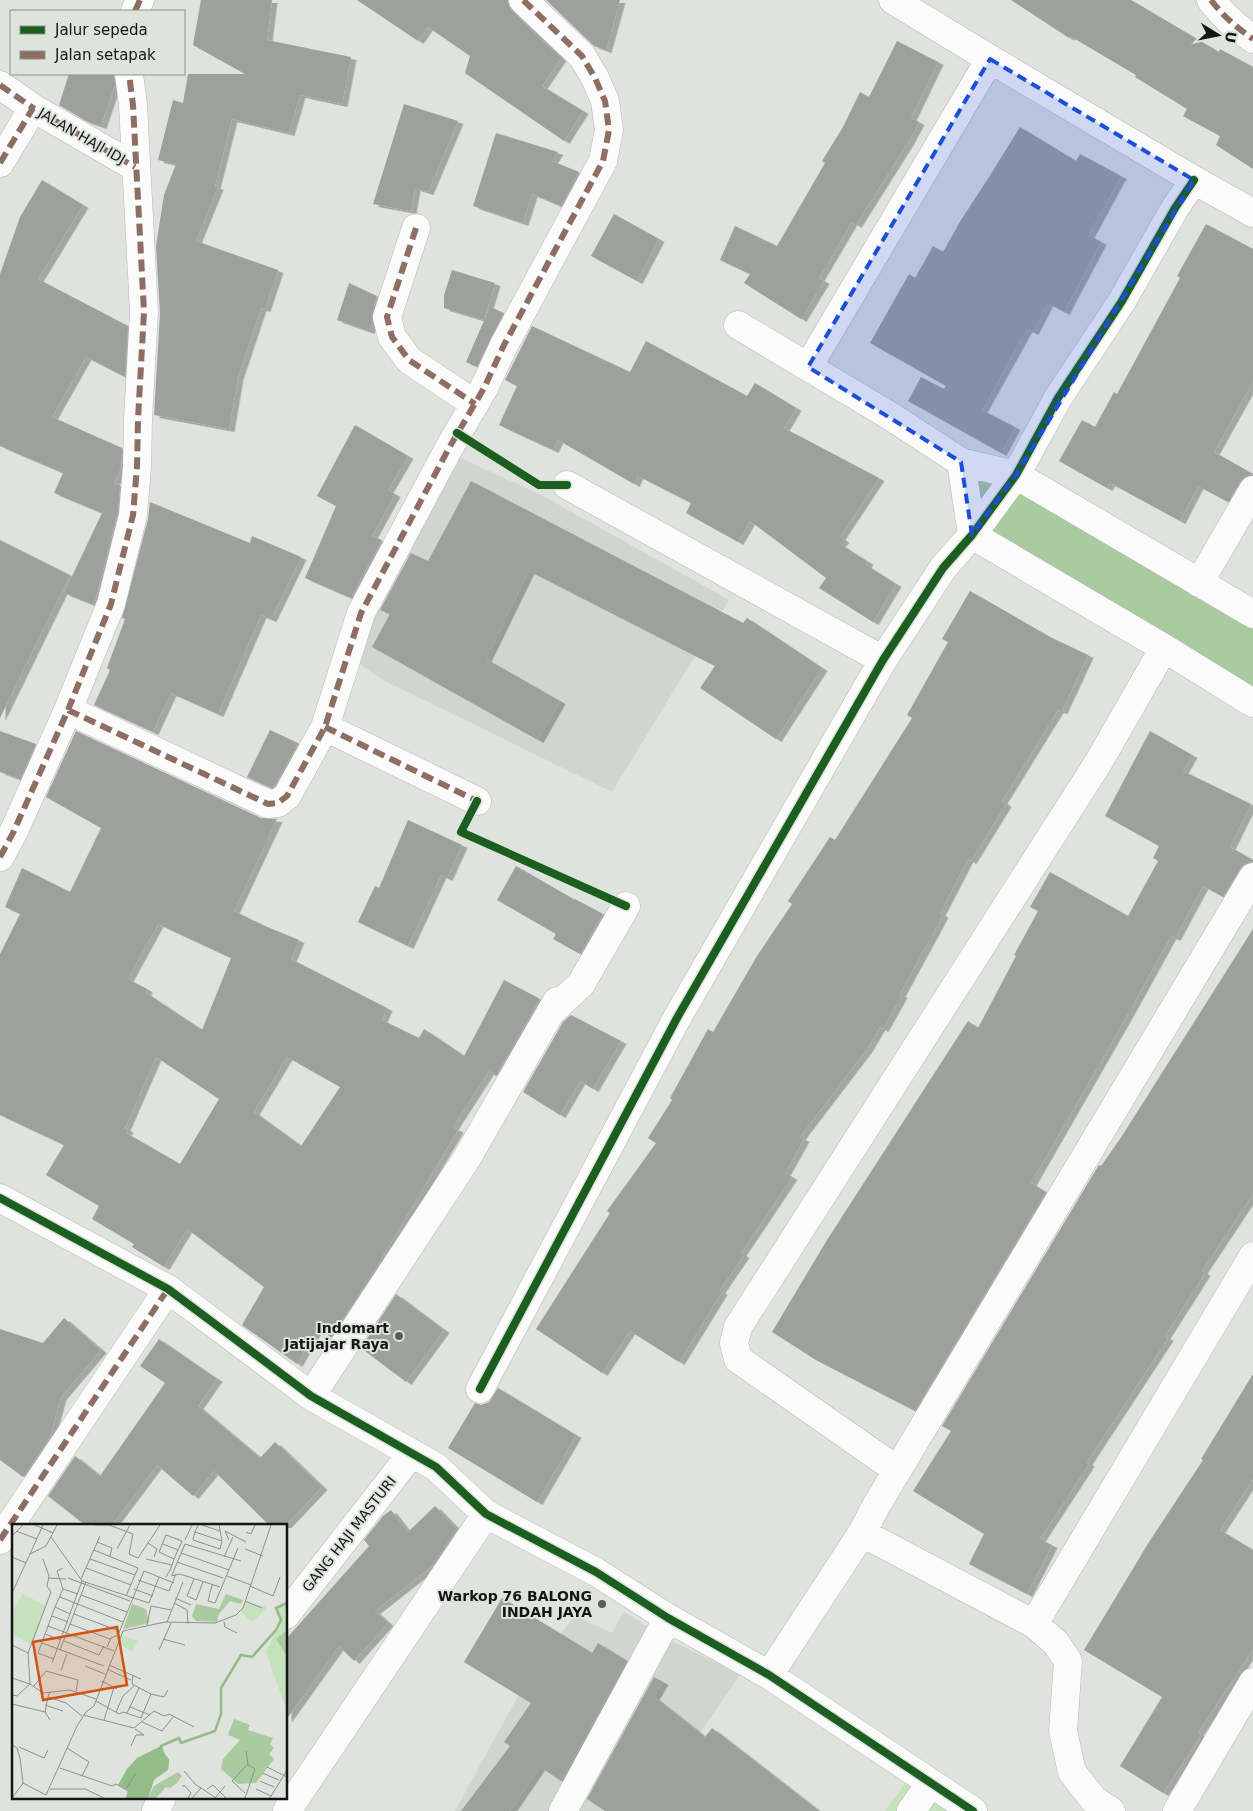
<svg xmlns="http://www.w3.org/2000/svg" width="1253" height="1811" font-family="'DejaVu Sans',sans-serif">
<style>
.built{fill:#cfd6cd}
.green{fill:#c6e1bd}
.forest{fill:#aaca9f}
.building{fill:#9ea09d;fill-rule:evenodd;filter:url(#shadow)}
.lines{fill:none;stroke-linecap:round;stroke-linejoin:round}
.minor-casing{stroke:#b7bab6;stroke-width:29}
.minor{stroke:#fafbfa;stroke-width:28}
.quiet{stroke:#8d6e63;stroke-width:6;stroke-dasharray:12 6;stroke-linecap:butt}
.cycleway-casing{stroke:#dee3dc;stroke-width:11}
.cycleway{stroke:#1b5e20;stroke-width:8}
.marked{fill:#1d4ed8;fill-opacity:0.2;stroke:#1d4ed8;stroke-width:4;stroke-dasharray:10 6;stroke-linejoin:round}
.poi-dot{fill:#5b5d5a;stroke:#dee3dc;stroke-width:2}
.labels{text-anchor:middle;stroke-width:4;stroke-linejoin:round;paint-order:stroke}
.street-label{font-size:14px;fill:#141614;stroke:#dee3dc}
.poi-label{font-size:14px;font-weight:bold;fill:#141614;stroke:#dee3dc;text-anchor:end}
.inset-river{fill:none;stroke:#94bc87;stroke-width:2.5}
.inset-road{fill:none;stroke:#8e908d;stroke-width:1}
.view{fill:#d3520d;fill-opacity:0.15;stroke:#d3520d;stroke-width:2.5}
.inset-edge{fill:none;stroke:#141614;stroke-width:2.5}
</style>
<defs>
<filter id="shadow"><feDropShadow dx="5.5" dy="3" stdDeviation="0" flood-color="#0004"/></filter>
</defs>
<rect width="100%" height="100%" fill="#dfe2dd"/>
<path class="built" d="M 450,453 L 545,497 L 729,600 L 612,792 L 383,680 L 353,660 Z
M 624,1612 L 660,1635 L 740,1675 L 665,1783 L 674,1811 L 455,1811 L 529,1676 L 574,1616 L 612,1633 Z"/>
<path class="green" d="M 909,1778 L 954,1811 L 885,1811 Z"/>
<path class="forest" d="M 961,462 L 1253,614 L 1253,703 L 972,535 Z"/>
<path class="building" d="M 201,0 L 272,0 L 267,40 L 351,57 L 342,104 L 300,95 L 289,133 L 232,119 L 215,186 L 218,187 L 196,241 L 278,270 L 265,309 L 261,308 L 238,377 L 229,429 L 154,415 L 160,313 L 156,246 L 164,195 L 176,164 L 158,160 L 173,100 L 183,103 L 188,74 L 245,74 L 193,45 Z
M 357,0 L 508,0 L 508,5 L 512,11 L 561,58 L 542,86 L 583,111 L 564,141 L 465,73 L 470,56 L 428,27 L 418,41 Z
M 546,0 L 620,0 L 606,50 L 594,46 Z
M 1011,0 L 1131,0 L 1219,52 L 1220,49 L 1253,67 L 1253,169 L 1216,145 L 1220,136 L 1183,116 L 1187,109 L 1135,77 L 1136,75 L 1070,36 L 1069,38 Z
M 897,41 L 938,62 L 911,118 L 919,122 L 909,141 L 856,225 L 852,222 L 819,278 L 824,281 L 801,319 L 744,283 L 750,274 L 720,260 L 735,226 L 777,246 L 825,163 L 822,161 L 843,127 L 860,92 L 869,97 Z
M 69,74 L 114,74 L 115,85 L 101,126 L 86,121 L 59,105 Z
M 404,104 L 458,121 L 428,192 L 415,188 L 411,211 L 373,204 Z
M 1020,127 L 1076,161 L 1080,154 L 1121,176 L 1089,235 L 1101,242 L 1064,312 L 1048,303 L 1033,332 L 1027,329 L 982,410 L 1015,427 L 1001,453 L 908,401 L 921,377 L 944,389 L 946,386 L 870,343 L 909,274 L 915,278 L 933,246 L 943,252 L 961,220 L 989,177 Z
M 496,133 L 558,152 L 552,161 L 579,172 L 561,206 L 532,194 L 523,223 L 473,206 Z
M 42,180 L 83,205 L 38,279 L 128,326 L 125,377 L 86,357 L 52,417 L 122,448 L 121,468 L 114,483 L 120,485 L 118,512 L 94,605 L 64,593 L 102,513 L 54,493 L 63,473 L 0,446 L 0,274 L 20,217 Z
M 614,214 L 659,239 L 637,281 L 591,256 Z
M 1206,224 L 1253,249 L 1253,382 L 1214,452 L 1253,474 L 1246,476 L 1240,482 L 1228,502 L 1198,486 L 1180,521 L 1110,483 L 1107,488 L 1059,461 L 1082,420 L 1095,427 L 1114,392 L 1117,394 L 1180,278 L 1177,276 Z
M 452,270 L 495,283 L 484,320 L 444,308 L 444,295 Z
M 349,283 L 377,296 L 372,313 L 372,323 L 369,331 L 337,320 Z
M 490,307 L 504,313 L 477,367 L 466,362 Z
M 532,326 L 630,372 L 646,341 L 747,396 L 755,383 L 796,408 L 784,428 L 879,478 L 840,537 L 844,540 L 840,544 L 868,562 L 866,565 L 896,584 L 873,622 L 819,588 L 826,578 L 750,521 L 738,542 L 686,513 L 691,503 L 638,476 L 634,484 L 558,440 L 553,450 L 499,425 L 517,386 L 505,380 Z
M 355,425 L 408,456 L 388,490 L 395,494 L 372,536 L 382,540 L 351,598 L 305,578 L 336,506 L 317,496 Z
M 471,481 L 743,623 L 747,618 L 822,668 L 776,739 L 700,688 L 715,666 L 529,571 L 486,659 L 560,701 L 538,740 L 372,647 L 390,614 L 380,610 L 411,553 L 428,561 Z
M 150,502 L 250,543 L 252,536 L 301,557 L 271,619 L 261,615 L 218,714 L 171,693 L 153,732 L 94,705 L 110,670 L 107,668 L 125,619 L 122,618 L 148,519 Z
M 0,540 L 70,575 L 0,718 Z
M 970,591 L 1050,637 L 1088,655 L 1062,711 L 1058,710 L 1002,801 L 1006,804 L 971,861 L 968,859 L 940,913 L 943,915 L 900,994 L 902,995 L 883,1029 L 880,1027 L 867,1049 L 800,1137 L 804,1139 L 785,1173 L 792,1177 L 741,1253 L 744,1255 L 720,1290 L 722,1292 L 679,1362 L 630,1331 L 602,1373 L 536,1329 L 610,1213 L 607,1211 L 656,1143 L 648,1138 L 672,1100 L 670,1098 L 708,1029 L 713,1032 L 757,956 L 792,904 L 788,901 L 830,837 L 835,840 L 912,718 L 907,715 L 948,642 L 942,639 Z
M 270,730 L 298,743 L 275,786 L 271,788 L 247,777 Z
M 0,731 L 36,744 L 20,779 L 0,772 Z
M 76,731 L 261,818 L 277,819 L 234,911 L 265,926 L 299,940 L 291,959 L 387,1008 L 382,1020 L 419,1038 L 424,1029 L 464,1056 L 504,980 L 540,999 L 496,1076 L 489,1071 L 453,1127 L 458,1130 L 371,1276 L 331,1337 L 317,1329 L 297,1364 L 242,1325 L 264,1287 L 187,1229 L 164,1267 L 132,1247 L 134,1244 L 92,1219 L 99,1206 L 46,1175 L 64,1145 L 0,1115 L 0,954 L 20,914 L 5,907 L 22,868 L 70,892 L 101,828 L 46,797 ZM 158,924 L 231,958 L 202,1030 L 146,993 L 147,989 L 128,979 ZM 156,1057 L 219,1099 L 180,1164 L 126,1133 L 128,1130 L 125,1128 ZM 287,1057 L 340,1087 L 301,1146 L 254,1112 Z
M 1150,731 L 1192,755 L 1183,771 L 1251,804 L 1230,847 L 1253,860 L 1253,861 L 1246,863 L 1240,869 L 1223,897 L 1203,886 L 1175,938 L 1171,936 L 1128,1014 L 1031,1183 L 1046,1192 L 915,1411 L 816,1360 L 772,1332 L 827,1240 L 968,1021 L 978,1028 L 1016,956 L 1014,955 L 1038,911 L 1030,907 L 1050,872 L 1128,916 L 1158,861 L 1153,858 L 1159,846 L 1105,816 Z
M 408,820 L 462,845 L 447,878 L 441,875 L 408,946 L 358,922 L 375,886 L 379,888 Z
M 516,866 L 575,900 L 575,899 L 603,914 L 580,954 L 553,939 L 556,934 L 497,900 Z
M 1253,929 L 1253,1194 L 1202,1271 L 1205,1273 L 1165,1336 L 1168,1338 L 1087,1462 L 1089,1464 L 1040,1539 L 1052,1545 L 1027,1594 L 969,1564 L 984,1534 L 913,1491 L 951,1431 L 942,1426 L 1094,1173 L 1099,1165 L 1101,1166 L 1122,1136 Z
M 571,1015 L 621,1041 L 593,1089 L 580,1081 L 560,1115 L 523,1092 L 563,1022 Z
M 396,1294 L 444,1330 L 406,1382 L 361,1348 Z
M 64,1318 L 101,1350 L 61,1397 L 50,1437 L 23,1477 L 0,1460 L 0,1329 L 43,1343 Z
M 159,1339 L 217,1379 L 198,1406 L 260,1458 L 275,1442 L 322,1487 L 286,1525 L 269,1525 L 214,1471 L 193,1496 L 157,1465 L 112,1525 L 85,1525 L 48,1496 L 75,1456 L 100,1476 L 165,1383 L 140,1366 Z
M 1253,1374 L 1253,1479 L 1220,1530 L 1253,1550 L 1253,1649 L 1198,1733 L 1201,1735 L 1163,1793 L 1120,1766 L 1162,1697 L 1084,1650 L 1149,1542 L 1203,1460 L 1201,1459 Z
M 498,1388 L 576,1435 L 537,1502 L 448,1448 L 475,1403 L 481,1405 L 489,1402 Z
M 435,1506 L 457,1529 L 432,1566 L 375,1611 L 388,1623 L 354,1661 L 339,1646 L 286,1720 L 286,1639 L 369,1546 L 364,1540 L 383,1516 L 391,1510 L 408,1532 Z
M 502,1598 L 592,1653 L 598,1643 L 627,1661 L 561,1781 L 540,1767 L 510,1811 L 461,1811 L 510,1746 L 504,1742 L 531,1703 L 464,1662 Z
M 654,1677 L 663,1682 L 654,1697 L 705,1737 L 712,1728 L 819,1811 L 605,1811 L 587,1799 Z"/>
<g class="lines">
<g class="minor-casing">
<path id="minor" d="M 893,0 L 990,59
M 1211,0 C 1223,16 1236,27 1253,39
M 135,11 L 140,0
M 0,85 L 33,108
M 0,163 L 33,108 L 135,167
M 416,228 L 387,317 L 392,337 L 409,360 L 475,404
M 738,325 L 887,414 L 961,462 L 1016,475 L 1253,614
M 808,367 L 990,59 L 1194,180 L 1253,213
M 961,462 L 972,535
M 567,485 L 883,660
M 972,535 L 1164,648 L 1253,703
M 1199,583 L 1253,490
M 68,710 L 268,804 L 278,803 L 287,796 L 325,727 L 361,613 L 449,448 L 484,388 L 504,345 L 603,161 L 609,130 L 605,101 L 595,78 L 582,56 L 523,0
M 325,727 L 477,801
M 0,857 L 13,833 L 68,710 L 111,604 L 133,515 L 137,467 L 138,419 L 144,312 L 133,105 L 129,74
M 551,1012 L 581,984 L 626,906
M 0,1198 L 168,1289 L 311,1396 L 436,1467 L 486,1514 L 596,1572 L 668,1618 L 769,1675 L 973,1811
M 480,1389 L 677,1018 L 883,660 L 943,568 L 972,535 L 1016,475 L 1058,398 L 1122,301 L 1175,208 L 1194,180
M 311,1396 L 467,1158 L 557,1001
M 897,1470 L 738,1359 L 734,1343 L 738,1327 L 1098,763 L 1164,648
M 862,1533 L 1034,1624 L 1056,1643 L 1068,1661 L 1063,1731 L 1072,1772 L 1094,1800 L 1111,1811
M 0,1540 L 168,1289
M 286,1615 L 412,1453
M 1034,1624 L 1253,1256
M 769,1675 L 862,1533 L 876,1506 L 1253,877
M 156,1811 L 162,1797
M 287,1811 L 486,1514
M 563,1811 L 668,1618
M 911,1811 L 931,1783
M 1177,1811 L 1253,1682"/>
</g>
<use href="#minor" class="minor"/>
<path class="quiet" d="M 1211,0 C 1223,16 1236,27 1253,39
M 135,11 L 140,0
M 0,85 L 33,108
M 0,163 L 33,108 L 135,167
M 416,228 L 387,317 L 392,337 L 409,360 L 475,404
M 68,710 L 268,804 L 278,803 L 287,796 L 325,727 L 361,613 L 449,448 L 484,388 L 504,345 L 603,161 L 609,130 L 605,101 L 595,78 L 582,56 L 523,0
M 325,727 L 477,801
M 0,857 L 13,833 L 68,710 L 111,604 L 133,515 L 137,467 L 138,419 L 144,312 L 133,105 L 129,74
M 0,1540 L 168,1289"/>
<g class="cycleway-casing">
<path id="cycleway" d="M 457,433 L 539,485 L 567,485
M 477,801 L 461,832 L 626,906
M 0,1198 L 168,1289 L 311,1396 L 436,1467 L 486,1514 L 596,1572 L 668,1618 L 769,1675 L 973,1811
M 480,1389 L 677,1018 L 883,660 L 943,568 L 972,535 L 1016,475 L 1058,398 L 1122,301 L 1175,208 L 1194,180"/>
</g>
<use href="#cycleway" class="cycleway"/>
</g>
<path class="marked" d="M 990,59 L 1194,180 L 1016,475 L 972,535 L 961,462 L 808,367 Z"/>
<g class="poi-dot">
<circle cx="399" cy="1336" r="5"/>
<circle cx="602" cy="1604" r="5"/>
</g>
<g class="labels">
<g class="street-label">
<text transform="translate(82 136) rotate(30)" y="5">JALAN HAJI IDJ</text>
<text transform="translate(349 1534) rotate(-52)" y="5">GANG HAJI MASTURI</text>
</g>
<g class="poi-label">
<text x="389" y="1333">Indomart<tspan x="389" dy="16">Jatijajar Raya</tspan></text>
<text x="592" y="1601">Warkop 76 BALONG<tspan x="592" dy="16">INDAH JAYA</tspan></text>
</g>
</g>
<g transform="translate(12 1524)">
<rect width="275" height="275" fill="#dfe2dd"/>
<path d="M 11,70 L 34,82 L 20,121 L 0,110 L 0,88 ZM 234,78 L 254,83 L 254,85 L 240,98 L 229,88 ZM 274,80 L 275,106 L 265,115 L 275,133 L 275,187 L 254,128 L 269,97 L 265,84 ZM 110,111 L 126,117 L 120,128 L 106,119 Z" fill="#c6e1bd"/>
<path d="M 214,70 L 231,76 L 229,80 L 218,77 L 207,90 L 205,98 L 184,97 L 180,92 L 184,80 L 207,85 ZM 120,80 L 134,85 L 137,99 L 111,105 ZM 275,106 L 275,133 L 264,115 ZM 222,195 L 238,201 L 236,206 L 261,214 L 258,220 L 262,224 L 257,230 L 262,235 L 244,259 L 226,260 L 209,245 L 211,235 L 228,216 L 216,211 ZM 166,248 L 170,252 L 165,259 L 158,264 L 154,263 L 144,274 L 136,274 L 142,262 Z" fill="#aaca9f"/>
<path d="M 149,222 L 156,236 L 155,245 L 141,255 L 135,274 L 114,274 L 116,266 L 106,261 L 115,245 L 125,234 Z" fill="#94bc87"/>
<path class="inset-river" d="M 150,226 L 149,222 L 167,214 L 169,219 L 203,207 L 209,190 L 209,164 L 229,131 L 240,133 L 264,106 L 269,96 L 264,84 L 275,79M 135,274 L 141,255 L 155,245 L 156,236 L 151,230"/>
<path class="inset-road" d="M 23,1 L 41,9M 83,1 L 97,1 L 121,10 L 117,30 L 126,34 L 148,1M 190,1 L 208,7M 207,1 L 210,17M 4,7 L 25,15M 183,8 L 210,17 L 208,25 L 181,16 L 181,15 L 183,8 L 186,1M 234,8 L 239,10 L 243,1M 0,12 L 11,1M 39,13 L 70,57 L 40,139M 173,16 L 180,1M 217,16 L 213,7 L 234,18M 85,18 L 100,24 L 98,32M 136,19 L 145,25 L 142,33M 151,20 L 166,26M 105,25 L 118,1M 233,25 L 251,32M 82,26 L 126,44 L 114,72M 169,29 L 217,46M 18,30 L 31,1M 0,33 L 14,39M 212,33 L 221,13M 31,35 L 37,52 L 35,62 L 39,68 L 16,129 L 18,160 L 31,169 L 58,166 L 84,175M 78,35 L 123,51M 134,35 L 160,41M 165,38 L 211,54M 51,44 L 45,47 L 51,65M 74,44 L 119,61M 160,51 L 173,20 L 229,37M 159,52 L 168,50 L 208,63M 215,52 L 239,61M 154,53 L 158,46 L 160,41 L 162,35 L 170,17 L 154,11 L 147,28 L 162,35M 36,54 L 54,55M 56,54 L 118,77M 69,55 L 88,12M 182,55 L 175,72 L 184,76 L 191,58M 126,56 L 157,67 L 164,50M 70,57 L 137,79 L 147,53M 200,61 L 196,77 L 203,79 L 226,24M 238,62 L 261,72 L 268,53M 122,65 L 141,72M 0,69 L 18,30 L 34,22 L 45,1M 69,71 L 115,88M 48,73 L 111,98M 163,74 L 179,81M 233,77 L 250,84M 162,79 L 175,86 L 176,100M 43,83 L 51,65 L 66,70M 62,90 L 107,107M 40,92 L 56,98M 155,98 L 171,58M 212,98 L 213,103 L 225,109M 58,100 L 98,115M 135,101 L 139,82 L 159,86M 36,102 L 102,127M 33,110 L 49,116M 151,115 L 173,121M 52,117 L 87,131 L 92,122M 30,119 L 92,142M 0,121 L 16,129M 95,123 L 99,114 L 106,111 L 132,47 L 162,59M 48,126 L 74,58M 147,126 L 159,99M 42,135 L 26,129 L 43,83 L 58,90M 97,141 L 129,155M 73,142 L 93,150M 95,145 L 119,156M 49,146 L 55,130M 121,151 L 120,160 L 139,170 L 152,173 L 156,166M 0,154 L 18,160 L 5,172 L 0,171M 90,157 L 105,165M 22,162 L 34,147 L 66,156 L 64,167M 38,168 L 36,173 L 54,179 L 70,192M 36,173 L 33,188 L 38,196M 84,177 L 107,190 L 111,188 L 129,194 L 139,170M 0,180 L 33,188M 33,181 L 51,187M 118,183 L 138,191M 104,188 L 111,172 L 122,162M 115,189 L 127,164M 71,191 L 122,204 L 142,187 L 152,192 L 157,190 L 182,203M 92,196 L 102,163M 130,198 L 150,207 L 162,192M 0,221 L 5,224 L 8,234 L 11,259 L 34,271M 119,222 L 124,211 L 132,211 L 123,205M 7,223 L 32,234 L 36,226M 55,224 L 77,238 L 70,252M 255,243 L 275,253M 48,244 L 100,262 L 104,260 L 116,267M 172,247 L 184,261 L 189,264M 250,249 L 267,256M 248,257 L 262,263M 170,263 L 172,261 L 179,269 L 176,274M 38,265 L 73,265 L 92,274M 114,265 L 124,249M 195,265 L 201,261 L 214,274M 244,265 L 259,272M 233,269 L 220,257 L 236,240 L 234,227M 34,271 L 65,202 L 74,188 L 82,182 L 111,107 L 153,98 L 203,99 L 224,91 L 231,84 L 259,1M 0,274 L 11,259M 180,274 L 189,264 L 204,274M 203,274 L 213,262M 233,274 L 243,245 L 235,240M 258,274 L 275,246"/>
<path class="view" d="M 105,103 L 115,161 L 31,176 L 21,118 Z"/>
<rect width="275" height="275" class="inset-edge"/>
</g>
<rect x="10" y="10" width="175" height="65" fill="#dee3dc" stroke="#8d918c"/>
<rect x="20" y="26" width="25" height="8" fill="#1b5e20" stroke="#8d918c"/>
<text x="55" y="35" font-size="15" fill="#141614">Jalur sepeda</text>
<rect x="20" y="51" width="25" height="8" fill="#8d6e63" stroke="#8d918c"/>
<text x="55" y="60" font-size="15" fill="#141614">Jalan setapak</text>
<g transform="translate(1218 35) rotate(100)" stroke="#dee3dc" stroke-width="4" paint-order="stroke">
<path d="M0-4L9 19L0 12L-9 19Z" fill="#141614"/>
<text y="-8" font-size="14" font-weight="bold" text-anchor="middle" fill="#141614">U</text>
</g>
</svg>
